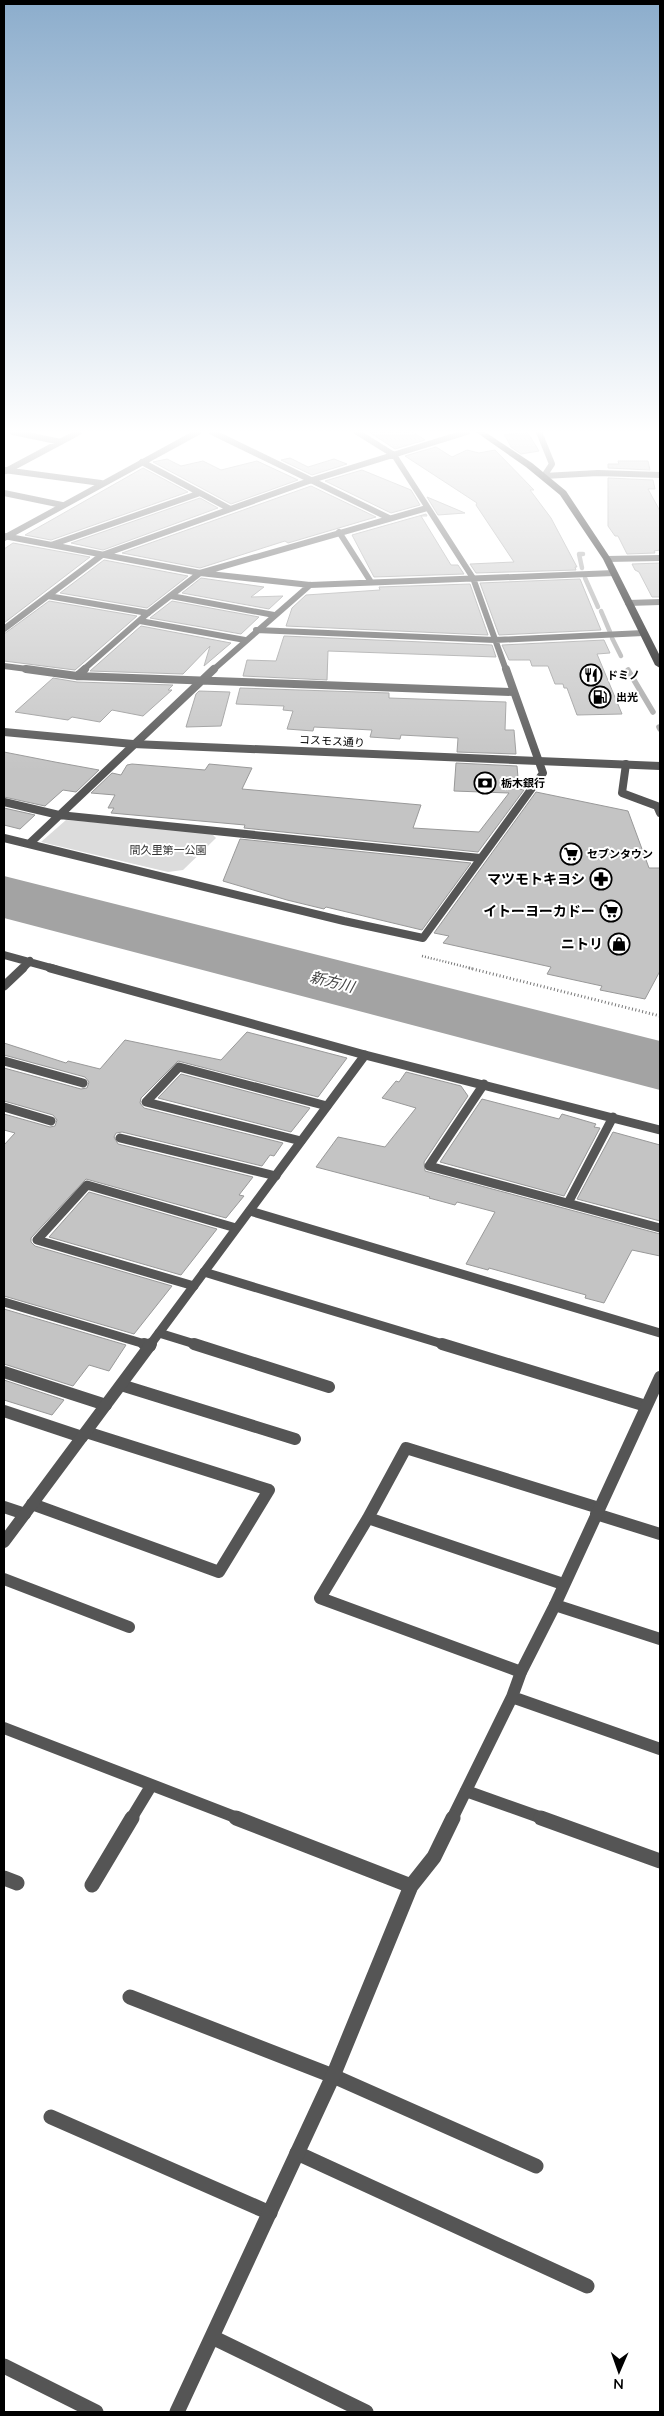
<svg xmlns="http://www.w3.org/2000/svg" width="664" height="2416" font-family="Mulish,'Noto Sans JP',sans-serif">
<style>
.green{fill:#dcdcdc}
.water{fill:#a3a3a3}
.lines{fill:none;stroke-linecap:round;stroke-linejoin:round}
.stream-far1{stroke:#a3a3a3;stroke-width:4.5}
.stream{stroke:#a3a3a3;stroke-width:5.5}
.building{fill:#c4c4c4;stroke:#999}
.path-far1{stroke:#777;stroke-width:2.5;stroke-dasharray:1 2;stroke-linecap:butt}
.path{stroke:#777;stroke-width:3;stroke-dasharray:1 2.5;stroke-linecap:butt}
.service-far4{stroke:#555;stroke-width:6}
.service-far3{stroke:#555;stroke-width:8}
.service-far2{stroke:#555;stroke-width:9}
.service-far1{stroke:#555;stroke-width:12}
.service{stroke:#555;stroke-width:15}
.minor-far4{stroke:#555;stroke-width:6}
.minor-far3{stroke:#555;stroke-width:8}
.minor-far2{stroke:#555;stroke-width:9}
.minor-far1{stroke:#555;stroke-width:12}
.minor{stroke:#555;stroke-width:15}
.tertiary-far3{stroke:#555;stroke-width:6}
.tertiary-far2{stroke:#555;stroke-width:8}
.tertiary-far1{stroke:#555;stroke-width:9}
.tertiary{stroke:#555;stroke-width:12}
.trunk{fill:#000;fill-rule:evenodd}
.labels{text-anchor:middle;stroke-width:4;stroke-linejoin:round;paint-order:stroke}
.far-poi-label{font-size:11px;font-weight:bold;fill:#000;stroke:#fff;text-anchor:start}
.far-street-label{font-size:11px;fill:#000;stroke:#fff}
.far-park-label{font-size:11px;fill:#333;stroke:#fff}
.poi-label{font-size:14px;font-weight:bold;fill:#000;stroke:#fff;text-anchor:end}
.water-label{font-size:15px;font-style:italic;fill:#444;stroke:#fff}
</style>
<rect width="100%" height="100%" fill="#fff"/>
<path class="green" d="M 66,820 L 210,832 L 216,838 L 183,870 L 168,872 L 41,842 Z"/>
<path class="water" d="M 4,876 L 660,1041 L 660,1090 L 4,918 Z"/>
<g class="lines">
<path class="stream-far1" d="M 582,568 L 579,554 L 583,554
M 585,578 L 598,607
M 601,611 L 610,632
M 612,638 L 621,656"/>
<path class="stream" d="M 628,670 L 653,712
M 659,727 L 660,729"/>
</g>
<path class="building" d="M 369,432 L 413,432 L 425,440 L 395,449 Z
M 528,433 L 539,451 L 521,454 L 511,447 L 504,434 Z
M 436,447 L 452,457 L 467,450 L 479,453 L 495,450 L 534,490 L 530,490 L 551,518 L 577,567 L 575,567 L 576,570 L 476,573 L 470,564 L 514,562 L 476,505 L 477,503 L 405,456 Z
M 290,458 L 308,467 L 334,459 L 347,464 L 312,475 L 281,460 Z
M 167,459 L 181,466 L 203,461 L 221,470 L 257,461 L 298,480 L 231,504 L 153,462 Z
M 618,461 L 648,461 L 650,470 L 608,468 L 608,464 L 619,464 Z
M 143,468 L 188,492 L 51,540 L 25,535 Z
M 362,470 L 411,490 L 420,505 L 391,513 L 325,481 Z
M 608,478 L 653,480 L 655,489 L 648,489 L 660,511 L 660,550 L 654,551 L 655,553 L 627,554 L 618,536 L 615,536 L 608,526 Z
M 311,486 L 376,517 L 288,543 L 285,541 L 200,568 L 122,553 Z
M 427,497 L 465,513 L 438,515 Z
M 200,498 L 218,508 L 103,550 L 71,543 Z
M 426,514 L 427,516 L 421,516 L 451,565 L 458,565 L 464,574 L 374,577 L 352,535 Z
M 13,543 L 90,557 L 4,623 L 4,549 Z
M 104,560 L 188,576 L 147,608 L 60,593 Z
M 660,563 L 660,597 L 652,597 L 639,572 L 635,570 L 632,564 Z
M 201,578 L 264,587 L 251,597 L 283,596 L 269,609 L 182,593 Z
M 580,579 L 601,630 L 499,635 L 480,583 Z
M 470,584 L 488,635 L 286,626 L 292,608 L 306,595 L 380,590 L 379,587 Z
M 49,601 L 137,616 L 75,670 L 4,661 L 4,634 Z
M 172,601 L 259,617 L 241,634 L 150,618 Z
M 141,626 L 231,643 L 204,666 L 210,646 L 183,674 L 90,671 Z
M 284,636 L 492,645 L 496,657 L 328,651 L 327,680 L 243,676 L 247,660 L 276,661 Z
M 604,640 L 610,653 L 597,654 L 622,714 L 577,715 L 567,688 L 564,688 L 563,684 L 555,684 L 548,666 L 532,666 L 530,660 L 509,660 L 502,645 Z
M 53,678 L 77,682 L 173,685 L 168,690 L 172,690 L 143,716 L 112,710 L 100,722 L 72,717 L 68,720 L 15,712 Z
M 240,688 L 389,693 L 389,698 L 506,702 L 505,730 L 514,730 L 516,754 L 457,752 L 458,738 L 401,735 L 400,739 L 370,737 L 372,730 L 314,727 L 313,731 L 287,729 L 293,711 L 283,710 L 284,706 L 236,704 Z
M 199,691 L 230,692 L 221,726 L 186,727 L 196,694 Z
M 4,752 L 55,762 L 99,770 L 76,792 L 63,790 L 45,806 L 4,797 Z
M 456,763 L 517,766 L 519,789 L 524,790 L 478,852 L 244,828 L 245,825 L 111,813 L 114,808 L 108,808 L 115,795 L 91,793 L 112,773 L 121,775 L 127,765 L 132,764 L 205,770 L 209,764 L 252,768 L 242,789 L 421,805 L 413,828 L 479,832 L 509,793 L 454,791 Z
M 536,792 L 628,811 L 649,868 L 660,868 L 660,971 L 645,999 L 600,990 L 602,986 L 547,974 L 551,967 L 443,943 L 449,936 L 434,933 Z
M 4,808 L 35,815 L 20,829 L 4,825 Z
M 240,839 L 471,863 L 422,930 L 326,907 L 324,909 L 287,900 L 223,881 Z
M 247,1032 L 347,1058 L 318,1097 L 178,1061 L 141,1098 L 140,1103 L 144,1108 L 283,1143 L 274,1156 L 270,1155 L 262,1166 L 122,1132 L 116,1133 L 114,1137 L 118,1144 L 253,1177 L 239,1195 L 244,1196 L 226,1218 L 86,1179 L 31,1238 L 31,1242 L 35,1246 L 172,1286 L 134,1334 L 4,1296 L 4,1145 L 15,1133 L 4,1130 L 4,1114 L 50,1127 L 55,1126 L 57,1120 L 53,1115 L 4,1101 L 4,1068 L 81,1089 L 87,1088 L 89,1082 L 85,1077 L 4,1055 L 4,1043 L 66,1063 L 68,1061 L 100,1069 L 125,1040 L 221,1060 Z
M 406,1072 L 461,1086 L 468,1096 L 424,1162 L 425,1171 L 660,1234 L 660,1256 L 632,1250 L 604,1303 L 585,1298 L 586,1295 L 489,1268 L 488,1270 L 466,1264 L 495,1212 L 457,1202 L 455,1205 L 429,1198 L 430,1197 L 316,1167 L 338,1137 L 385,1147 L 416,1108 L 382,1098 L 396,1081 L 399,1082 Z
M 181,1074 L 310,1108 L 291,1132 L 158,1098 Z
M 482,1099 L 559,1119 L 562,1114 L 596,1124 L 594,1127 L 600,1128 L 564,1196 L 440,1162 Z
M 613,1132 L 660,1145 L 660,1221 L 577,1199 Z
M 89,1192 L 217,1229 L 181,1275 L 49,1237 Z
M 4,1309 L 126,1345 L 109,1371 L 89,1365 L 73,1386 L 4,1364 Z
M 4,1380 L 64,1400 L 52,1415 L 4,1400 Z"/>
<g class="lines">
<path class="path-far1" d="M 167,846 L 172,850 C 167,856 160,856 154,852 L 157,847 Z
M 142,853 L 154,852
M 422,956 L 474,969"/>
<path class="path" d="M 469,968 L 660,1016"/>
<path class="service-far4" d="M 607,559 L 660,558
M 48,596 L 148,613
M 171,596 L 274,615
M 140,621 L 245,640"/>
<path class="service-far3" d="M 626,764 L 622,793 L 657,806 L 660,813"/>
<path class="service-far2" d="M 4,1061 L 83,1083
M 4,1107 L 51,1121
M 120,1138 L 276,1176
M 301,1141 L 146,1102 L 179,1067 L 327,1106
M 204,1272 L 446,1345
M 4,1302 L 148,1345
M 159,1333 L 198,1345"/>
<path class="service-far1" d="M 144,1344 L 150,1346
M 194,1344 L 329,1387
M 442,1344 L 646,1406
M 4,1372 L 106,1405
M 121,1385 L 295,1439
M 4,1411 L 82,1437
M 32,1504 L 219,1572 L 269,1490 L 86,1432
M 4,1507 L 25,1514
M 596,1514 L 660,1534
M 368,1518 L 563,1584
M 4,1579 L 129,1627
M 555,1605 L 660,1639
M 521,1672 L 320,1598 L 368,1518 L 406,1448 L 599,1508
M 466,1791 L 545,1819
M 131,1819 L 151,1786"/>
<path class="service" d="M 541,1818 L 660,1861
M 4,1878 L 17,1883
M 92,1885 L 132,1818
M 130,1997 L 333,2076 L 536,2166
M 51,2117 L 270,2213
M 297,2153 L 587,2286
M 4,2366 L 96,2412"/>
<path class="minor-far4" d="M 13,432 L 61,442
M 212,432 L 389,518
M 357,432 L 394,455 L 473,578 L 506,670
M 142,462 L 230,509
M 4,470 L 101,483
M 6,471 L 79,432
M 4,493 L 62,505
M 339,532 L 371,582
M 4,536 L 200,573 L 310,585 L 614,573
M 51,545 L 200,493
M 4,629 L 102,555 L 309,481 L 467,432
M 256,630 L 495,640 L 643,633
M 4,666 L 35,670
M 83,670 L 148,613 L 200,573 L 427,508
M 213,670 L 310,585"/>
<path class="minor-far3" d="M 26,669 L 77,676 L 513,692
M 77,676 L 85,669
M 4,802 L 59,815 L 480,858
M 4,838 L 344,921 L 423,938 L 543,773 L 506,669
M 29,844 L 214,669
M 4,955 L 55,969
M 22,969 L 30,961"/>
<path class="minor-far2" d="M 50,968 L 365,1055 L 660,1130
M 4,986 L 23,968
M 484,1084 L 429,1166 L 660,1228
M 568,1203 L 613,1117
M 250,1211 L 660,1333
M 194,1286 L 37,1240 L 87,1185 L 236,1228"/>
<path class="minor-far1" d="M 512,1697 L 660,1749
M 4,1728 L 240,1819
M 452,1819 L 512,1697 L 521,1672 L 555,1605 L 660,1377"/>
<path class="minor" d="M 236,1818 L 411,1886
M 212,2337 L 366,2412
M 177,2412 L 333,2076 L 411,1886 L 434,1857 L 453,1818"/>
<path class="tertiary-far3" d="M 539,432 L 552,464 L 544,476
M 544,476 L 598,473 L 660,475
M 4,538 L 198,432
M 628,603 L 660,602"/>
<path class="tertiary-far2" d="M 4,732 L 133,744 L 660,766"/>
<path class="tertiary-far1" d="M 150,1345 L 365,1055"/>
<path class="tertiary" d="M 4,1542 L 151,1344"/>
<path class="trunk" d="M 476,432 L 485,432 L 532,463 L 566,491 L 611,559 L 660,656 L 660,668 L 655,665 L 603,559 L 560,495 L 526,467 Z"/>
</g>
<linearGradient id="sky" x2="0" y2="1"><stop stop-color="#8cadcc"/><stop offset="0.56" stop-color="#fff"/><stop offset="1" stop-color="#fff" stop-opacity="0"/></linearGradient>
<rect width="664" height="771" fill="url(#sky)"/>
<defs>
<g id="restaurant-ring" transform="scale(1.125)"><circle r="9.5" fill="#fff" stroke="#000" stroke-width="1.5"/><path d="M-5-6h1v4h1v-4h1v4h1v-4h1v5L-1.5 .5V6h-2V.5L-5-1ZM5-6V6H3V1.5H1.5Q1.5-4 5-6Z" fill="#000"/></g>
<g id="fuel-ring" transform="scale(1.125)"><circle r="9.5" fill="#fff" stroke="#000" stroke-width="1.5"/><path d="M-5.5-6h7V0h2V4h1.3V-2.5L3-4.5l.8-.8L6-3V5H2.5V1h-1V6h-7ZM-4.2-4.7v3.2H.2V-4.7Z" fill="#000"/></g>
<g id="bank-ring" transform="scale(1.125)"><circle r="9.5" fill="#fff" stroke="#000" stroke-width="1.5"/><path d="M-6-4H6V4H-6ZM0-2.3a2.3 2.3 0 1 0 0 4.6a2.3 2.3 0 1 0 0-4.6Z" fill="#000"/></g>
<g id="supermarket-ring" transform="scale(1.125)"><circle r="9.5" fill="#fff" stroke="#000" stroke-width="1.5"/><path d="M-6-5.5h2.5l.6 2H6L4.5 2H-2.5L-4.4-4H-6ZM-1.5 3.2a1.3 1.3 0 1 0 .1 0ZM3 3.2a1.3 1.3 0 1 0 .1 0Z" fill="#000"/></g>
<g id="pharmacy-ring" transform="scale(1.125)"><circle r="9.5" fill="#fff" stroke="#000" stroke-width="1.5"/><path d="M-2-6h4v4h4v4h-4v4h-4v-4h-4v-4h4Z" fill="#000"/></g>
<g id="shop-ring" transform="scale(1.125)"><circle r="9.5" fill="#fff" stroke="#000" stroke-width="1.5"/><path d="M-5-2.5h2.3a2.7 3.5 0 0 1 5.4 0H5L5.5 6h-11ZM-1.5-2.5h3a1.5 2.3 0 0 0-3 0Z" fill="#000"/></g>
</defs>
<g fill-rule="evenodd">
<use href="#restaurant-ring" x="591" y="675"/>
<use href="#fuel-ring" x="600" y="697"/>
<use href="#bank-ring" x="485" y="783"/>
<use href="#supermarket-ring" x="571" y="854"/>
<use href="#pharmacy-ring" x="601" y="879"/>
<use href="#supermarket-ring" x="611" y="911"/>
<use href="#shop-ring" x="619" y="944"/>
</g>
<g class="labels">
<g class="far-poi-label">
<text x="607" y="679">ドミノ</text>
<text x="616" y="701">出光</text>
<text x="501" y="787">栃木銀行</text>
<text x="587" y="858">セブンタウン</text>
</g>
<g class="far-street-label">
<text transform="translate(332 741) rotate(3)" y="4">コスモス通り</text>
</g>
<g class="far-park-label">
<text x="168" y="854">間久里第一公園</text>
</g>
<g class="poi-label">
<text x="585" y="884">マツモトキヨシ</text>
<text x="595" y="916">イトーヨーカドー</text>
<text x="603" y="949">ニトリ</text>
</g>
<g class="water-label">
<text transform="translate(332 982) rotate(14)" y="5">新方川</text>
</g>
</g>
<rect width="664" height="2416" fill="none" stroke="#000000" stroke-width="10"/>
<g transform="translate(619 2371) rotate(182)" stroke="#ffffff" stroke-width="4" paint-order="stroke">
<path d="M0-4L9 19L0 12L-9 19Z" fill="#000000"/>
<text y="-8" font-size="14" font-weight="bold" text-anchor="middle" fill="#000000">N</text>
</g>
</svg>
